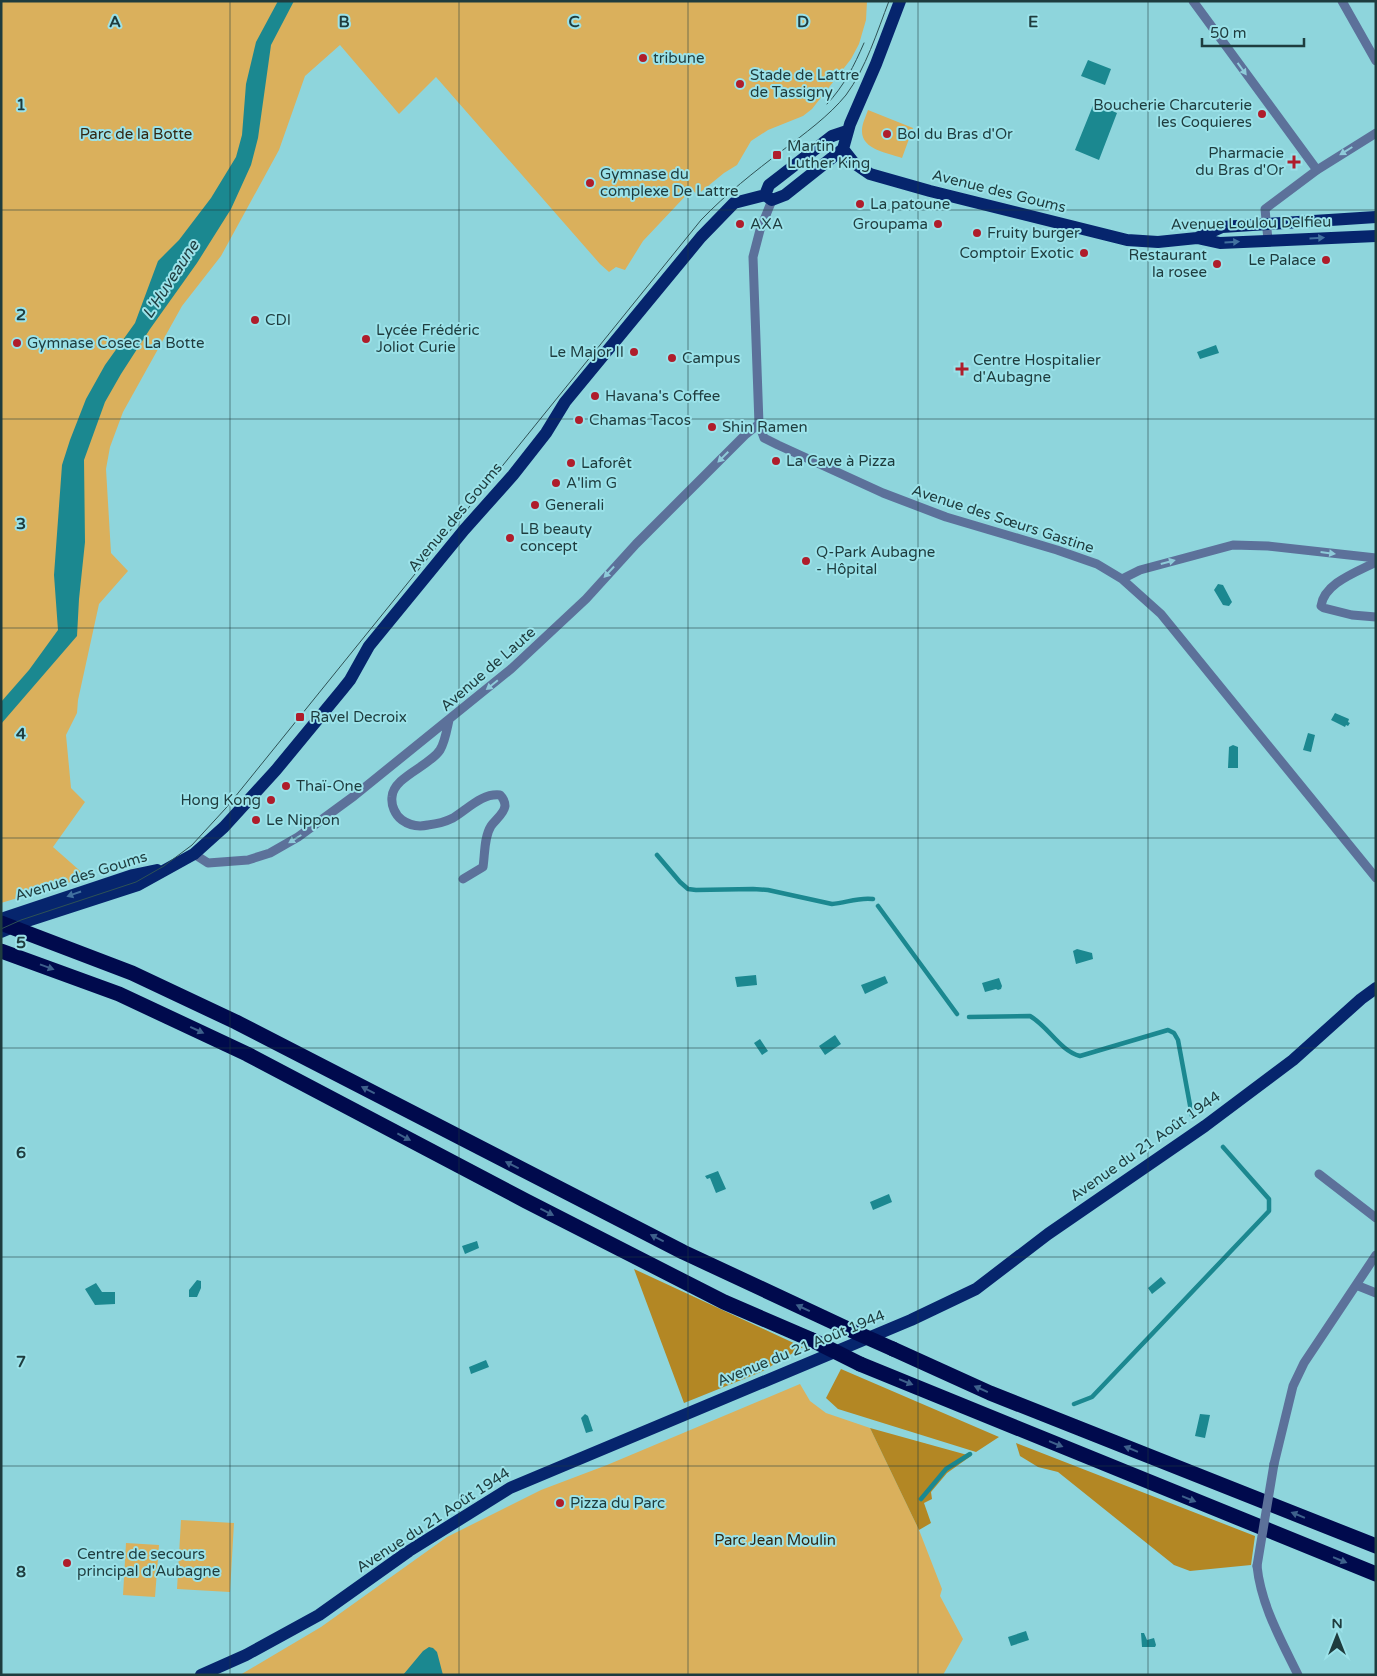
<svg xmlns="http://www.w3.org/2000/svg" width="1377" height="1676" font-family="'Varela Round',sans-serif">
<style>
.green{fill:#dab05c}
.forest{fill:#b38724}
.water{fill:#1b8890}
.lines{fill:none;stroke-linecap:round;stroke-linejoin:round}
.stream{stroke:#1b8890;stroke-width:4.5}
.minor{stroke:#5c719a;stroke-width:9}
.major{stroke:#06256d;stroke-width:12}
.highway{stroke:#000a4d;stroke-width:15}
.tram{stroke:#2e5255;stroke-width:1}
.minor-bridge{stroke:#5c719a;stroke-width:9}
.highway-bridge{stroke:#000a4d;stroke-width:15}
.oneway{fill:#8ecbd9}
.oneway2{fill:#42719f}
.oneway3{fill:#3e608b}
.grid{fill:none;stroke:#1e3c3e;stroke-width:1;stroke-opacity:0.55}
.poi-dot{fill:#af1d2b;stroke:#9be2e9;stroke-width:2}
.labels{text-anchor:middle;stroke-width:4;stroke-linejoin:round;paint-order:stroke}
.poi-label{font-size:15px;fill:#1e3c3e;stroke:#9be2e9;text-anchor:start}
.park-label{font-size:15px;fill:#322713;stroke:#9be2e9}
.street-label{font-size:15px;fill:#1e3c3e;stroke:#9be2e9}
.water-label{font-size:16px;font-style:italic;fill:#213f42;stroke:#9be2e9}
.grid-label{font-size:16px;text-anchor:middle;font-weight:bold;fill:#1e3c3e;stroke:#9be2e9;stroke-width:4;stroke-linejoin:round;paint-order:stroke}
</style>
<rect width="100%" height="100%" fill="#8ed5dc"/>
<path class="green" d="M 1,1 L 867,1 L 866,20 L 859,44 L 851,59 L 812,109 L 803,116 L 768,130 L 751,141 L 737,165 L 724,173 L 697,195 L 692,189 L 643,241 L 625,270 L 616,267 L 609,272 L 600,264 L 436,77 L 399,114 L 340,45 L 305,76 L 279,150 L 221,256 L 182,306 L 123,412 L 110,447 L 106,469 L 111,553 L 128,571 L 99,604 L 78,700 L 77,713 L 66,735 L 71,788 L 85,802 L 53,847 L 87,877 L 1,903 Z
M 868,110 L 913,128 L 902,158 C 888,153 861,150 862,130 C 862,124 866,116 868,110 Z
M 800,1384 L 810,1401 L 826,1413 L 870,1428 L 919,1530 L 942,1589 L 940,1596 L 963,1639 L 943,1675 L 240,1675 L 321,1627 L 447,1537 L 541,1490 L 607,1465 Z
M 181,1520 L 234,1523 L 230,1592 L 177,1589 Z
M 126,1543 L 159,1545 L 155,1597 L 123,1595 Z"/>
<path class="forest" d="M 634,1269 L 798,1345 L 803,1347 L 761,1372 L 684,1403 Z
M 841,1369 L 999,1437 L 976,1452 L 838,1409 L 826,1398 Z
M 870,1428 L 971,1456 L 947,1473 L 931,1492 L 932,1499 L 924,1503 L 931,1523 L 919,1530 Z
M 1016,1443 L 1255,1536 L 1251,1565 L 1190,1571 L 1174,1565 L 1058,1472 L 1038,1467 L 1020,1456 Z"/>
<path class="water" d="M 278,1 L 294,1 L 271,45 L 258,138 L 251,165 L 231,209 L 197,263 L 150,329 L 121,374 L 105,402 L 84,460 L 85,542 L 79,599 L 77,636 L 1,724 L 1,702 L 29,670 L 58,630 L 54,575 L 62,465 L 70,440 L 86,399 L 105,365 L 135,323 L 158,261 L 179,240 L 211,198 L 236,157 L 242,135 L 246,84 L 256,42 Z
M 1088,60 L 1111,69 L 1105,85 L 1081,76 Z
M 1094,103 L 1117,113 L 1099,160 L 1075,150 Z
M 1216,345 L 1219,353 L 1200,359 L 1197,352 Z
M 1218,584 L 1223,585 L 1232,602 L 1229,606 L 1223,605 L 1214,590 Z
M 1335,713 L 1349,719 L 1348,722 L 1350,723 L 1348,726 L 1346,725 L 1345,727 L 1331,720 Z
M 1308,733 L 1315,735 L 1311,752 L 1303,750 Z
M 1233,745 L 1238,747 L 1238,768 L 1228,768 L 1229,747 Z
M 1077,949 L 1092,953 L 1093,959 L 1076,964 L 1073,951 Z
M 756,975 L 757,985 L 737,987 L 735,977 Z
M 885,976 L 888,983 L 865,994 L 861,985 Z
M 999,978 L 1002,986 L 1001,989 L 998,990 L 996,989 L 985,992 L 982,983 Z
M 835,1035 L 841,1044 L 825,1055 L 819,1046 Z
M 760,1039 L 768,1051 L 762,1055 L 754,1043 Z
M 718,1171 L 726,1189 L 716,1193 L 710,1178 L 707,1179 L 705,1176 Z
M 889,1194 L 892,1202 L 873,1210 L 870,1202 Z
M 477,1241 L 479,1248 L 465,1254 L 462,1246 Z
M 1161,1277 L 1166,1283 L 1152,1294 L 1148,1288 Z
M 197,1280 L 201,1281 L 201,1288 L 197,1297 L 189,1297 L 189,1290 Z
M 96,1283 L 102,1292 L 115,1292 L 115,1304 L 95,1305 L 85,1289 Z
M 486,1360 L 489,1367 L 471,1374 L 469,1367 Z
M 585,1414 L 588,1416 L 593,1431 L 586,1433 L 581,1418 Z
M 1200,1414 L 1210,1415 L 1205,1438 L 1195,1436 Z
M 1026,1631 L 1029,1640 L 1011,1646 L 1008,1637 Z
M 1141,1633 L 1144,1633 L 1147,1640 L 1154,1638 L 1156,1645 L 1155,1647 L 1142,1647 Z
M 429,1647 L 433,1648 L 437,1652 L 443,1675 L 403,1675 L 423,1651 Z"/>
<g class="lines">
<path class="stream" d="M 657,855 L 680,882 L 688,889 L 696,890 L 753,889 L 768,890 L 832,904 C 846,903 858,897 873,899
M 878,906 L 957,1014
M 969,1017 L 1030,1016 C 1049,1027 1059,1050 1080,1056 L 1168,1030 L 1174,1033 L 1178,1040 L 1192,1116
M 1074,1404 L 1092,1397 L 1269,1211 L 1269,1199 L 1223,1147
M 921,1499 L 946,1469 L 970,1454"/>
<path class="minor" d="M 1193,1 L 1317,170
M 1342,1 L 1376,61
M 772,200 L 760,230 L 753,257 L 759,424 L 764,438 L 778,445 L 883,493 L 946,517 L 1057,550 L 1097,564 L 1122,579 L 1161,614 L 1376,878
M 1268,240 L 1265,209 L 1317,170 L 1376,133
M 1376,562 C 1357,572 1324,583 1321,606 L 1324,608 L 1352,615 L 1376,617
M 1122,579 L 1140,570 L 1233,545 L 1268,546 L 1376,558
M 449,720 C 447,729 445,742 440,750 C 430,766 393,777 392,797 C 391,805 395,815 402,820 C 409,825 419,827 428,825 C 437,824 445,822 453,818 C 468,809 482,793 500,795 C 503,798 505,801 505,806 C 504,814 495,820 491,826 C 484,837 485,854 483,867 L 463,879
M 194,854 L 208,863 L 248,860 L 270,853 L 298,837 L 354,796 L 511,669 L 586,599 L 636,544 L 745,435 L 759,424
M 1319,1174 L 1376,1218
M 1356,1285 L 1376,1293
M 1274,1464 L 1293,1386 L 1304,1363 L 1376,1255
M 1257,1566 C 1261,1605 1281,1640 1298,1675"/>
<path class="major" d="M 843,149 L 854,163 L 870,174 L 930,191 L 1127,240 L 1158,242 L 1197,238 L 1220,243 L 1376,236
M 765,195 L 772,200 L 785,195 L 843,149 L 850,124 L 876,64 L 900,1
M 765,195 L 769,185 L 782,175 L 832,136 L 847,131
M 1197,238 L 1222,227 L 1376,217
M 1,919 L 133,875 L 157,870
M 1,932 L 27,921 L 138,885 L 194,854 L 224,827 L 276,770 L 342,690 L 350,680 L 369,646 L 464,530 L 513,475 L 546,433 L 565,402 L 701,237 L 734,203 L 765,195
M 201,1675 L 246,1655 L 319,1615 L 409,1551 L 510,1488 L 911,1320 L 976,1289 L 1048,1234 L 1205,1126 L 1293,1060 L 1361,999 L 1376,988"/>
<path class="highway" d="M 1,923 L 132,973 L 236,1022 L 683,1252 L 848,1329
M 1,951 L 119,994 L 247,1054 L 526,1201 L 724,1302 L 812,1340
M 893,1349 L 990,1393 L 1376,1546
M 860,1364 L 1376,1574"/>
<path class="tram" d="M 827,104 C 844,86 854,66 864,43
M 1,929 L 21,920 L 136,882 L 164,866 L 192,845 L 226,808 L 701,220 C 726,194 754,172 783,150 C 804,134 829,116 846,95 C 866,68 877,32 889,1"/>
<path class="minor-bridge" d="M 1257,1566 L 1274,1464"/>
<path class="highway-bridge" d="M 848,1329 L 893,1349
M 812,1340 L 860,1364"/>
</g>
<defs><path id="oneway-solid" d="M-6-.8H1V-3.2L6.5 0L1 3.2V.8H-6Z" transform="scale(1.25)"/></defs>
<g class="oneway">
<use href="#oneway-solid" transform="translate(1242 69) rotate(54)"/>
<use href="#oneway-solid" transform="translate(1346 151) rotate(148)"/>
<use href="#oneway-solid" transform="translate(723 457) rotate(135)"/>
<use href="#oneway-solid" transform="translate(1328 553) rotate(7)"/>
<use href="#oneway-solid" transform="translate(1168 562) rotate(-15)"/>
<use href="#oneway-solid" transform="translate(609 572) rotate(133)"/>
<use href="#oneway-solid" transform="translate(492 685) rotate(141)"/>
<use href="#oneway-solid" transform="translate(295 839) rotate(148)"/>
</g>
<g class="oneway2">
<use href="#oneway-solid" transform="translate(1317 238) rotate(-3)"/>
<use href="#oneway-solid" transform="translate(1232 242) rotate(-3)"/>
<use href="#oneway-solid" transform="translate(74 894) rotate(161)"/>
</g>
<g class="oneway3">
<use href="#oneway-solid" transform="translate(47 967) rotate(20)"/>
<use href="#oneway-solid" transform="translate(197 1030) rotate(25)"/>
<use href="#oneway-solid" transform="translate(368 1090) rotate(-153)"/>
<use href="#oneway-solid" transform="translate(404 1137) rotate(28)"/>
<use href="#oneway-solid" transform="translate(512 1165) rotate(-153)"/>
<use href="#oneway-solid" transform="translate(547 1212) rotate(27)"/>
<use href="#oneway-solid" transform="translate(657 1238) rotate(-153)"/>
<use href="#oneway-solid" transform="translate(803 1308) rotate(-155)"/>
<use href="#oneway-solid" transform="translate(906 1382) rotate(22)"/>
<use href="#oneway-solid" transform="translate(981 1389) rotate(-156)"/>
<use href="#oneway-solid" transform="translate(1056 1444) rotate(22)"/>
<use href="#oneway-solid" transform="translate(1131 1449) rotate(-158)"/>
<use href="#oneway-solid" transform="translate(1189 1499) rotate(22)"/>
<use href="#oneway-solid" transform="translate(1298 1515) rotate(-158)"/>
<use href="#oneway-solid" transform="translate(1340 1560) rotate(22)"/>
</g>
<path class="grid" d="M 230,1 L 230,1675M 459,1 L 459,1675M 688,1 L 688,1675M 918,1 L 918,1675M 1148,1 L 1148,1675M 1,210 L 1376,210M 1,419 L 1376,419M 1,628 L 1376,628M 1,838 L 1376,838M 1,1048 L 1376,1048M 1,1257 L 1376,1257M 1,1466 L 1376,1466"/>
<g class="poi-dot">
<circle cx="643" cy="58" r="5"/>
<circle cx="740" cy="84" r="5"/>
<circle cx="1262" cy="114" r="5"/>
<circle cx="887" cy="134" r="5"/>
<rect x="772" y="150" width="10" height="10" rx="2.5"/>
<path d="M1291.5 154.5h5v5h5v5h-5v5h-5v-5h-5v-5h5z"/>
<circle cx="590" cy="183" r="5"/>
<circle cx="860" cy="204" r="5"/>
<circle cx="740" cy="224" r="5"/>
<circle cx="938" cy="224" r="5"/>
<circle cx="977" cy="233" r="5"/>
<circle cx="1084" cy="253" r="5"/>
<circle cx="1326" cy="260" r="5"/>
<circle cx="1217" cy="264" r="5"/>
<circle cx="255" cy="320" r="5"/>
<circle cx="366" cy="339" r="5"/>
<circle cx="17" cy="343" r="5"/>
<circle cx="634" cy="352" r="5"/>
<circle cx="672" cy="358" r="5"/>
<path d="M959.5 361.5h5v5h5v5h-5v5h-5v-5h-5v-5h5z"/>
<circle cx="595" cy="396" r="5"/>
<circle cx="579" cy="420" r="5"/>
<circle cx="712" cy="427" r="5"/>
<circle cx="776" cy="461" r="5"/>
<circle cx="571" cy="463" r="5"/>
<circle cx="556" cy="483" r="5"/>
<circle cx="535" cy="505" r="5"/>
<circle cx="510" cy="538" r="5"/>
<circle cx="806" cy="561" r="5"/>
<rect x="295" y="712" width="10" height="10" rx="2.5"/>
<circle cx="286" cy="786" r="5"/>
<circle cx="271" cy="800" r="5"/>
<circle cx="256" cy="820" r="5"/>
<circle cx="560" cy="1503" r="5"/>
<circle cx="67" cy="1563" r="5"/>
</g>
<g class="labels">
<g class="poi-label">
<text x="653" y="63">tribune</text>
<text x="750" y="80">Stade de Lattre<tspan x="750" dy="17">de Tassigny</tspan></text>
<text x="1252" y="110" text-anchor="end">Boucherie Charcuterie<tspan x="1252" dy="17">les Coquieres</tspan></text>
<text x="897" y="139">Bol du Bras d'Or</text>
<text x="787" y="151">Martin<tspan x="787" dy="17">Luther King</tspan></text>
<text x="1284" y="158" text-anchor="end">Pharmacie<tspan x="1284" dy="17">du Bras d'Or</tspan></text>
<text x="600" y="179">Gymnase du<tspan x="600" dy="17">complexe De Lattre</tspan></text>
<text x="870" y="209">La patoune</text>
<text x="750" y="229">AXA</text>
<text x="928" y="229" text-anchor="end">Groupama</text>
<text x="987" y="238">Fruity burger</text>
<text x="1074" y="258" text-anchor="end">Comptoir Exotic</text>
<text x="1207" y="260" text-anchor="end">Restaurant<tspan x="1207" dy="17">la rosee</tspan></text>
<text x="1316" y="265" text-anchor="end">Le Palace</text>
<text x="265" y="325">CDI</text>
<text x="376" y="335">Lycée Frédéric<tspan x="376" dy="17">Joliot Curie</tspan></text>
<text x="27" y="348">Gymnase Cosec La Botte</text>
<text x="624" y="357" text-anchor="end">Le Major II</text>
<text x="682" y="363">Campus</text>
<text x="973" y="365">Centre Hospitalier<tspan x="973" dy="17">d'Aubagne</tspan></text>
<text x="605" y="401">Havana's Coffee</text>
<text x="589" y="425">Chamas Tacos</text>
<text x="722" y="432">Shin Ramen</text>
<text x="786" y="466">La Cave à Pizza</text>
<text x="581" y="468">Laforêt</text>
<text x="566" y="488">A'lim G</text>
<text x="545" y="510">Generali</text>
<text x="520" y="534">LB beauty<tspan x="520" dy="17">concept</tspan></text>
<text x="816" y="557">Q-Park Aubagne<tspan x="816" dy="17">- Hôpital</tspan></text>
<text x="310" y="722">Ravel Decroix</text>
<text x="296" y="791">Thaï-One</text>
<text x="261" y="805" text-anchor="end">Hong Kong</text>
<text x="266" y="825">Le Nippon</text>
<text x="570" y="1508">Pizza du Parc</text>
<text x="77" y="1559">Centre de secours<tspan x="77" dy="17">principal d'Aubagne</tspan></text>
</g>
<g class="park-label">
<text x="136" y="139">Parc de la Botte</text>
<text x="775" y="1545">Parc Jean Moulin</text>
</g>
<g class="street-label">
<text transform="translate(999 191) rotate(14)" y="5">Avenue des Goums</text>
<text transform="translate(1251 223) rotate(-1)" y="5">Avenue Loulou Delfieu</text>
<text transform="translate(455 517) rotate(-50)" y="5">Avenue des Goums</text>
<text transform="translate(1003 519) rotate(18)" y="5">Avenue des Sœurs Gastine</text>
<text transform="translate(488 669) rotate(-41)" y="5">Avenue de Laute</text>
<text transform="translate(81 876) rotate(-17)" y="5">Avenue des Goums</text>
<text transform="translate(1145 1146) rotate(-35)" y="5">Avenue du 21 Août 1944</text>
<text transform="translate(801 1348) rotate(-22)" y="5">Avenue du 21 Août 1944</text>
<text transform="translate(433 1520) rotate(-33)" y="5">Avenue du 21 Août 1944</text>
</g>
<g class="water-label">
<text transform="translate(170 279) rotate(-57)" y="6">L'Huveaune</text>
</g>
</g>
<g class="grid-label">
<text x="115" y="27">A</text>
<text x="344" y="27">B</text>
<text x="574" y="27">C</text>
<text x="803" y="27">D</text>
<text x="1033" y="27">E</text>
<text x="21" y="110">1</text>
<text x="21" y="320">2</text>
<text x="21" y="529">3</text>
<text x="21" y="739">4</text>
<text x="21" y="948">5</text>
<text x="21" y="1158">6</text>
<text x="21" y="1367">7</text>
<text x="21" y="1577">8</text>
</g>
<rect width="1377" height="1676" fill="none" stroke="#1e3c3e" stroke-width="5"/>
<g transform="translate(1337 1636)" stroke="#9be2e9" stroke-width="4" paint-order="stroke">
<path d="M0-4L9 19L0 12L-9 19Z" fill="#1e3c3e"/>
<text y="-8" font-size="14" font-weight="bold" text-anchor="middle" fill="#1e3c3e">N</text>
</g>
<path d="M1202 38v8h102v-8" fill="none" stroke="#1e3c3e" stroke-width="2.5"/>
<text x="1210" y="38" font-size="15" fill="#1e3c3e" stroke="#9be2e9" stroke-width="4" paint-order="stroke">50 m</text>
</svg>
